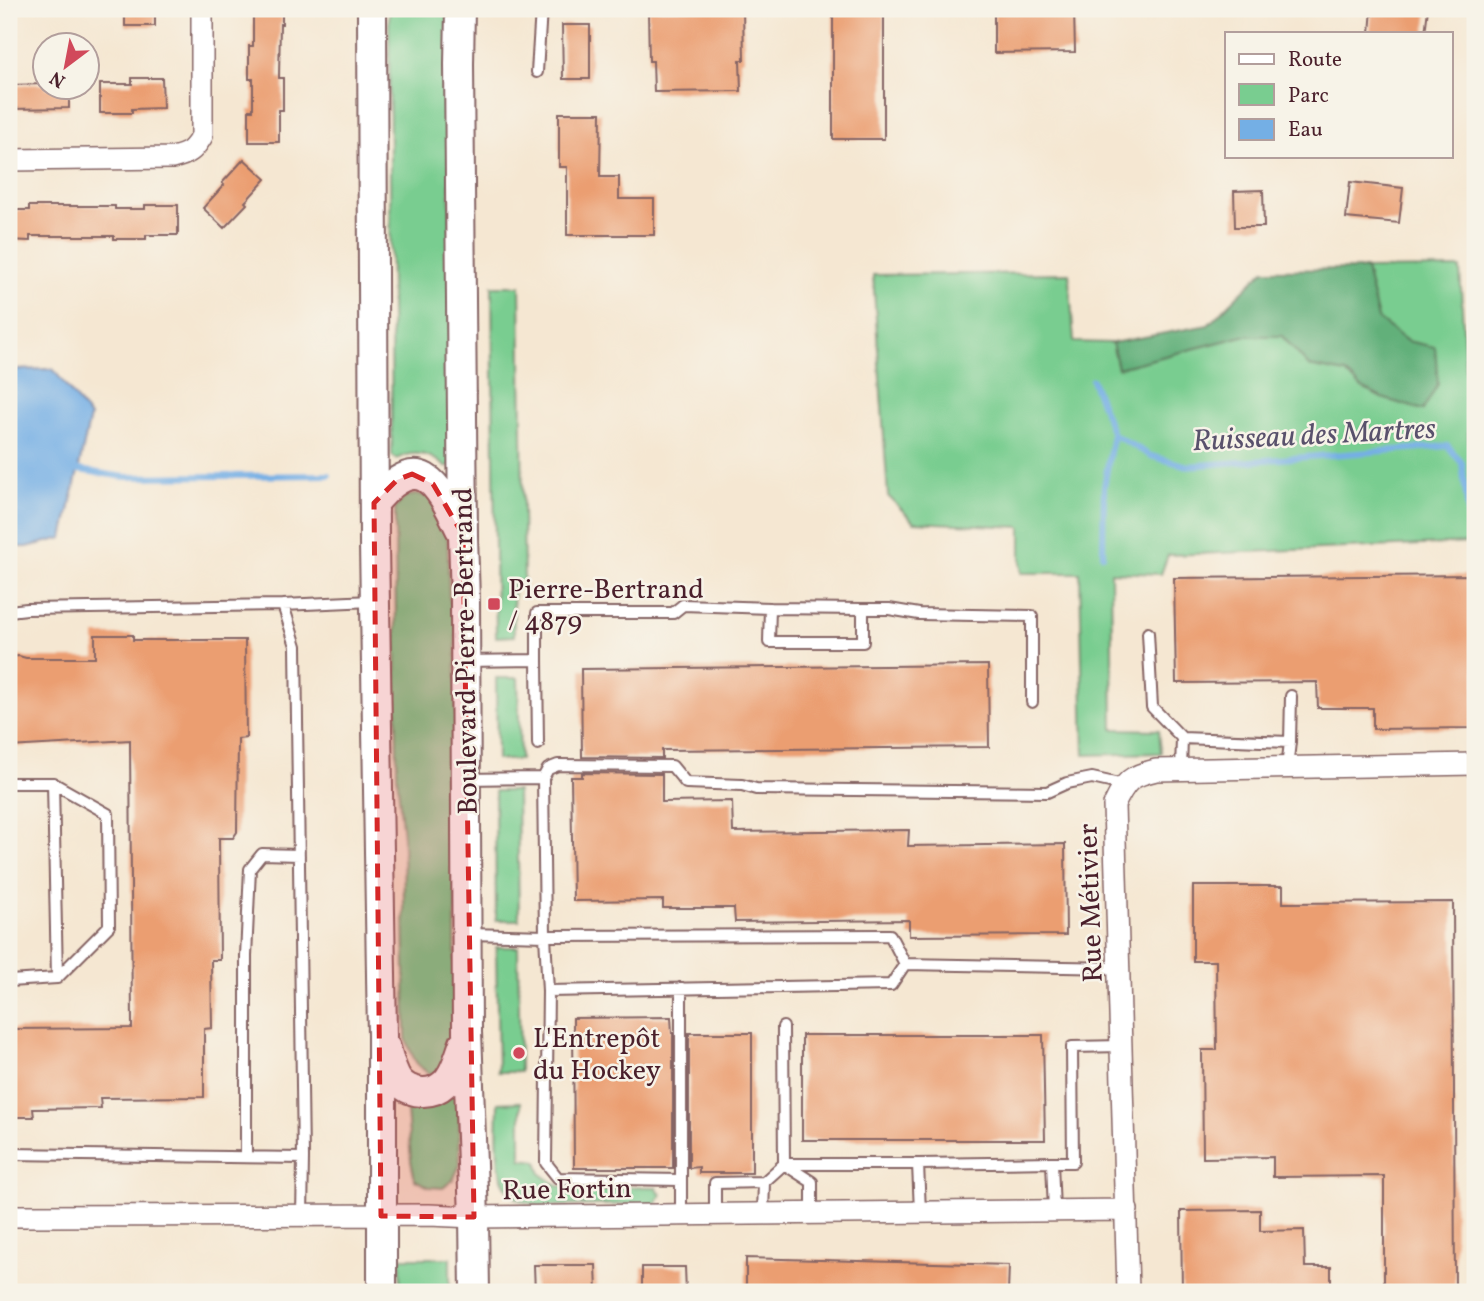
<svg xmlns="http://www.w3.org/2000/svg" width="1484" height="1301" font-family="Vollkorn,serif">
<style>
.green{fill:#79cd90;stroke:#62765e;stroke-width:2}
.forest{fill:#62b07a;stroke:#566852;stroke-width:2}
.water{fill:#74afe5;stroke:#5f6788;stroke-width:2}
.lines{fill:none;stroke-linecap:round;stroke-linejoin:round}
.stream{stroke:#74afe5;stroke-width:6}
.building{fill:#eb9e71}
.service-casing{stroke:#866565;stroke-width:14}
.minor-casing{stroke:#866565;stroke-width:24}
.secondary-casing{stroke:#866565;stroke-width:32}
.service{stroke:#fff;stroke-width:10}
.minor{stroke:#fff;stroke-width:21}
.secondary{stroke:#fff;stroke-width:28}
.marked{fill:#d62828;fill-opacity:0.2;stroke:#d62828;stroke-width:5;stroke-dasharray:14 9;stroke-linejoin:round}
.poi-dot{fill:#d1495b;stroke:#f7f3e8;stroke-width:2.5}
.labels{text-anchor:middle;stroke-width:5;stroke-linejoin:round;paint-order:stroke}
.poi-label{font-size:28px;fill:#4a1f2b;stroke:#f7f3e8;text-anchor:start}
.street-label{font-size:28px;fill:#4a1f2b;stroke:#f7f3e8}
.water-label{font-size:30px;font-style:italic;fill:#59516c;stroke:#f7f3e8}
</style>
<rect width="100%" height="100%" fill="#f7f3e8"/>
<filter id="ink" filterUnits="userSpaceOnUse"><feTurbulence type="fractalNoise" baseFrequency=".0143" numOctaves="2"/><feDisplacementMap in="SourceGraphic" scale="14" xChannelSelector="R" yChannelSelector="G"/><feConvolveMatrix kernelMatrix="1 2 1 2 8 2 1 2 1" color-interpolation-filters="sRGB"/></filter>
<filter id="wash" filterUnits="userSpaceOnUse"><feTurbulence type="fractalNoise" baseFrequency=".00686" numOctaves="4" result="noise"/><feDisplacementMap in="SourceGraphic" scale="28" xChannelSelector="R" yChannelSelector="G"/><feGaussianBlur stdDeviation="1.57" result="paint"/><feColorMatrix in="noise" values="0 0 0 0 0 0 0 0 0 0 0 0 0 0 0 0 0 1.4 0 .05"/><feComposite in="paint" operator="in"/></filter>
<g filter="url(#wash)">
<rect width="100%" height="100%" fill="#f5e7d2"/>
<path class="green" d="M 389,9 L 449,9 L 451,465 L 446,467 C 431,454 415,449 397,459 L 392,456 Z
M 1460,268 L 1469,443 L 1471,543 L 1168,555 L 1161,574 L 1111,572 L 1113,729 L 1159,730 L 1161,753 L 1084,755 L 1080,573 L 1021,573 L 1021,527 L 914,522 L 888,496 L 873,275 L 1069,273 L 1074,342 L 1112,343 L 1118,368 L 1243,336 L 1282,336 L 1309,366 L 1346,373 L 1362,388 L 1382,398 L 1423,410 L 1407,341 L 1378,319 L 1366,269 Z
M 520,286 L 524,581 L 513,581 L 514,636 L 496,637 L 492,286 Z
M 420,494 L 436,500 L 447,514 L 449,596 L 456,627 L 455,1042 L 435,1076 C 414,1067 414,1059 406,1039 L 403,837 L 397,775 L 395,508 L 406,496 Z
M 496,678 L 518,678 L 520,760 L 497,760 Z
M 495,791 L 517,791 L 519,920 L 496,920 Z
M 496,947 L 518,947 L 520,1072 L 498,1072 Z
M 405,1086 L 425,1100 L 443,1102 L 459,1090 L 460,1165 L 453,1180 L 443,1188 L 429,1187 L 415,1180 L 411,1161 Z
M 521,1102 L 521,1159 L 537,1161 L 541,1174 L 558,1186 L 656,1187 L 661,1195 L 655,1204 L 540,1206 C 529,1203 518,1202 510,1193 C 493,1174 498,1127 498,1103 Z
M 401,1258 L 450,1258 L 450,1292 L 400,1292 Z"/>
<path class="forest" d="M 1366,269 L 1378,319 L 1407,341 L 1435,347 L 1438,384 L 1423,410 L 1382,398 L 1362,388 L 1346,373 L 1309,366 L 1282,336 L 1243,336 L 1118,368 L 1112,343 L 1208,325 L 1264,270 Z"/>
<path class="water" d="M 53,369 L 90,417 L 63,538 L 27,547 L 9,547 L 9,370 Z"/>
<g class="lines">
<path class="stream" d="M 1092,380 L 1113,434 L 1151,456 L 1188,466 L 1448,446 L 1462,463 L 1470,528 L 1475,532
M 72,469 L 125,477 L 329,475
M 1103,555 L 1104,487 L 1113,434"/>
</g>
<g id="blocks">
<path class="building" d="M 125,9 L 155,9 L 155,26 L 125,26 Z
M 253,9 L 282,9 L 282,24 L 280,24 L 279,78 L 283,78 L 283,110 L 279,110 L 279,142 L 249,142 L 249,110 L 253,110 L 253,79 L 249,79 L 249,46 L 253,46 Z
M 648,9 L 743,9 L 744,60 L 740,60 L 741,91 L 654,92 L 653,61 L 649,61 Z
M 833,9 L 884,9 L 884,139 L 833,139 Z
M 994,9 L 1074,9 L 1075,52 L 994,53 Z
M 1372,9 L 1428,9 L 1425,33 L 1370,33 Z
M 562,25 L 590,25 L 590,79 L 563,79 Z
M 132,78 L 162,78 L 163,108 L 132,109 L 132,113 L 100,113 L 100,84 L 132,84 Z
M 46,84 L 46,88 L 69,88 L 69,108 L 9,109 L 9,85 Z
M 559,113 L 601,113 L 600,177 L 619,177 L 619,199 L 654,199 L 654,235 L 567,235 L 567,167 L 559,167 Z
M 244,159 L 266,179 L 245,202 L 247,204 L 224,228 L 203,208 L 224,185 L 222,183 Z
M 1350,182 L 1403,188 L 1399,223 L 1346,218 Z
M 1263,190 L 1264,227 L 1235,227 L 1234,191 Z
M 145,205 L 178,205 L 178,235 L 146,235 L 146,239 L 114,239 L 114,236 L 30,236 L 30,241 L 9,240 L 9,210 L 29,210 L 29,206 L 115,206 L 115,209 L 145,209 Z
M 1475,575 L 1475,728 L 1373,729 L 1373,708 L 1318,708 L 1317,682 L 1176,683 L 1174,578 Z
M 95,635 L 133,635 L 133,640 L 245,640 L 246,738 L 238,739 L 237,832 L 233,838 L 219,838 L 220,960 L 211,960 L 212,1028 L 204,1029 L 204,1097 L 100,1098 L 101,1108 L 33,1109 L 34,1117 L 9,1117 L 9,1029 L 132,1028 L 130,740 L 9,747 L 9,657 L 19,656 L 26,658 L 95,658 Z
M 988,665 L 989,747 L 662,750 L 662,758 L 582,757 L 581,669 Z
M 582,773 L 662,774 L 662,802 L 732,801 L 733,832 L 909,830 L 908,846 L 1065,844 L 1066,935 L 909,936 L 909,920 L 735,922 L 734,908 L 663,908 L 663,900 L 573,901 L 571,777 L 582,777 Z
M 1193,886 L 1283,886 L 1283,903 L 1453,902 L 1455,1292 L 1384,1292 L 1384,1176 L 1273,1177 L 1273,1157 L 1203,1158 L 1202,1050 L 1217,1050 L 1216,961 L 1193,961 Z
M 671,1017 L 672,1033 L 673,1033 L 673,1168 L 574,1168 L 573,1018 Z
M 689,1033 L 752,1033 L 752,1173 L 699,1173 L 699,1167 L 689,1168 Z
M 802,1035 L 1043,1035 L 1045,1140 L 802,1140 Z
M 1260,1210 L 1260,1231 L 1304,1230 L 1305,1267 L 1331,1267 L 1331,1292 L 1182,1292 L 1181,1211 Z
M 746,1258 L 1009,1265 L 1008,1292 L 746,1292 Z
M 534,1265 L 596,1265 L 597,1292 L 535,1292 Z
M 642,1267 L 685,1267 L 686,1292 L 642,1292 Z"/>
</g>
</g>
<g filter="url(#ink)">
<use href="#blocks" fill-opacity="0" stroke="#866565" stroke-width="2"/>
<g class="lines">
<g class="service-casing">
<path id="service" d="M 537,72 L 541,9
M 283,605 L 296,646 L 303,1158 L 302,1216
M 863,609 L 889,609 L 919,614 L 1032,616 L 1032,702
M 9,611 L 27,609 L 283,605 L 372,601
M 1148,633 L 1152,707 L 1182,738 L 1290,742
M 537,660 L 537,613 L 673,613 L 683,605 L 770,608 L 769,642 L 863,642 L 863,609 L 770,608
M 465,661 L 537,660 L 538,744
M 1287,768 L 1290,742 L 1291,696
M 1181,770 L 1182,738
M 466,779 L 543,778 L 548,769 L 558,765 L 672,766 L 686,783 L 742,785 L 756,789 L 1047,792 L 1067,783 L 1092,778 L 1123,785
M 9,783 L 53,783
M 468,934 L 545,936 L 543,778
M 890,935 L 905,964 L 891,985 L 548,991 L 545,936 Z
M 905,964 L 1119,968
M 9,981 L 57,978 L 109,926 L 108,814 L 53,783 L 57,978
M 548,991 L 546,1163 L 558,1178 L 681,1180 L 681,988
M 783,1027 L 784,1164 L 918,1164 L 920,1212
M 9,1154 L 303,1158
M 246,1157 L 246,956 L 250,869 L 262,854 L 299,855
M 1052,1162 L 1073,1162 L 1072,1047 L 1122,1046
M 918,1164 L 1052,1162 L 1054,1211
M 764,1182 L 784,1164 L 812,1182 L 812,1213
M 715,1214 L 715,1183 L 764,1182 L 763,1214
M 681,1215 L 681,1180"/>
</g>
<g class="minor-casing">
<path id="minor" d="M 9,160 L 172,158 C 189,154 193,151 202,136 L 202,9
M 9,1216 L 429,1215 L 474,1217 L 1127,1210
M 1128,1292 L 1114,805 C 1126,780 1130,776 1156,770 L 1475,764"/>
</g>
<g class="secondary-casing">
<path id="secondary" d="M 372,9 L 374,544 L 382,1036 L 382,1292
M 460,9 L 459,64 L 463,535 L 465,601 L 467,1032 L 474,1217 L 475,1292
M 374,503 C 419,449 437,481 460,529
M 386,1048 C 389,1058 392,1071 398,1080 C 409,1094 431,1096 444,1084 C 455,1075 459,1056 464,1043"/>
</g>
<use href="#service" class="service"/>
<use href="#minor" class="minor"/>
<use href="#secondary" class="secondary"/>
</g>
</g>
<path class="marked" d="M 412,474 L 433,484 L 463,535 L 474,1217 L 381,1216 L 374,503 L 397,480 Z"/>
<g class="poi-dot">
<rect x="487" y="597" width="14" height="14" rx="3.5"/>
<circle cx="519" cy="1053" r="7"/>
</g>
<g class="labels">
<g class="poi-label">
<text x="508" y="598">Pierre-Bertrand<tspan x="508" dy="32">/ 4879</tspan></text>
<text x="533" y="1047">L'Entrepôt<tspan x="533" dy="32">du Hockey</tspan></text>
</g>
<g class="street-label">
<text transform="translate(464 651) rotate(-91)" y="10">Boulevard Pierre-Bertrand</text>
<text transform="translate(1089 903) rotate(-92)" y="10">Rue Métivier</text>
<text transform="translate(567 1188) rotate(-1)" y="10">Rue Fortin</text>
</g>
<g class="water-label">
<text transform="translate(1314 434) rotate(-3)" y="10">Ruisseau des Martres</text>
</g>
</g>
<rect width="1484" height="1301" fill="none" stroke="#f7f3e8" stroke-width="35"/>
<rect x="1225" y="32" width="228" height="126" fill="#f7f3e8" stroke="#b29e9c" stroke-width="2"/>
<rect x="1239" y="54" width="35" height="10" fill="#ffffff" stroke="#b29e9c" stroke-width="2"/>
<text x="1288" y="66" font-size="21" fill="#4a1f2b">Route</text>
<rect x="1239" y="84" width="35" height="21" fill="#79cd90" stroke="#b29e9c" stroke-width="2"/>
<text x="1288" y="102" font-size="21" fill="#4a1f2b">Parc</text>
<rect x="1239" y="119" width="35" height="21" fill="#74afe5" stroke="#b29e9c" stroke-width="2"/>
<text x="1288" y="136" font-size="21" fill="#4a1f2b">Eau</text>
<g transform="translate(66 66) rotate(212)"><circle r="33" fill="#f7f3e8" stroke="#b29e9c" stroke-width="2"/>
<path d="M0-5L12 26L0 18L-12 26Z" fill="#d1495b"/>
<text y="-10" font-size="19" font-weight="bold" text-anchor="middle" fill="#4a1f2b">N</text>
</g>
</svg>
